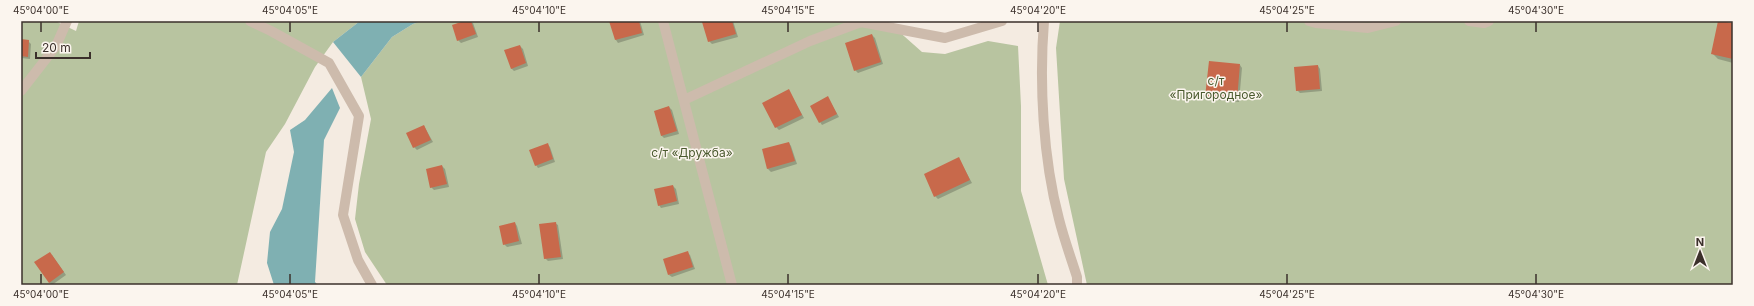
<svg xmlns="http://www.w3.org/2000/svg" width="1754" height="306" font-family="Inter,sans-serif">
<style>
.green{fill:#b8c4a0}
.water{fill:#7fb0b2}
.shadow{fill:#0003}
.building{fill:#c8694b}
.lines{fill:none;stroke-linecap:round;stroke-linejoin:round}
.minor{stroke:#cdbbac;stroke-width:10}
.ticks{fill:none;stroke:#3b302b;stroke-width:1.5}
.labels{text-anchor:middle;stroke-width:3;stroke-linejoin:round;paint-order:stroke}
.park-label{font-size:12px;fill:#4a5a2e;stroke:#fbf5ee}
.neatline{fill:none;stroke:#3b302b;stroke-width:1.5}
.ticks-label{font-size:10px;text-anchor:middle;fill:#3b302b}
</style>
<rect width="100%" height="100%" fill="#f4ebe1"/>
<path class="green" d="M 21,21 L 55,21 L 76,31 L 79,21 L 360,21 L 333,42 L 315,67 L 285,124 L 266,152 L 237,285 L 21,285 Z
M 422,21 L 887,21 L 922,52 L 945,54 L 988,41 L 1018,46 L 1021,106 L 1021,191 L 1048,285 L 387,285 L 365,252 L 355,219 L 359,184 L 371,119 L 361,77 L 392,37 L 413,24 Z
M 1060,21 L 1733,21 L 1733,285 L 1087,285 L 1064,179 L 1056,48 Z"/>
<path class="water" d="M 360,21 L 422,21 L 413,24 L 392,37 L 361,77 L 333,42 Z
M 332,88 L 340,108 L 324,140 L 315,282 L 318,285 L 274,285 L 267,263 L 270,232 L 282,209 L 294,152 L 290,130 L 305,120 Z"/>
<path class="shadow" d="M 467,21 L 473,23 L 478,37 L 461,43 L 458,40 Z
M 610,21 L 640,21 L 644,35 L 618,43 L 616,40 Z
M 709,21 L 733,21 L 738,37 L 712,44 L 709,41 Z
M 1719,21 L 1733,24 L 1733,63 L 1718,59 L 1712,53 Z
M 872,35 L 875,38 L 883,64 L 858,73 L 855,70 Z
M 21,40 L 28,41 L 31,44 L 30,59 L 21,58 Z
M 520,46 L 523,49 L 528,66 L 514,71 L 511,68 Z
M 1240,65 L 1242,68 L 1239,102 L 1209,99 L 1206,97 Z
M 1318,66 L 1320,69 L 1322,91 L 1300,93 L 1297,90 Z
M 789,91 L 804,118 L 779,130 L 776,127 Z
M 828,98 L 839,117 L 822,125 L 820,122 Z
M 669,107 L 672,110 L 679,134 L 664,138 L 661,135 Z
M 424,126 L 433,142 L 417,150 L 414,147 Z
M 789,143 L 791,146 L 797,164 L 771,172 L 768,169 L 763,150 Z
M 548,145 L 550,147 L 555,162 L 538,168 L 536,165 Z
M 959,159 L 972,183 L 938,199 L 935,196 Z
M 442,166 L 445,169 L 449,187 L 434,190 L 431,187 Z
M 673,186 L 676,189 L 679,204 L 661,208 L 659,205 Z
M 515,223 L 517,226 L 522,244 L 507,247 L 504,244 Z
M 555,223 L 558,225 L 563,259 L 548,261 L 545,258 Z
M 687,252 L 690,255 L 695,269 L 672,277 L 669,275 Z
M 52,255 L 66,275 L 52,285 L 49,282 Z"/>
<path class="building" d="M 464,21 L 471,21 L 476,34 L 457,41 L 452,25 Z
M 609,21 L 639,21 L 642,33 L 615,40 Z
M 706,21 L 732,21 L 736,34 L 708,42 L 702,22 Z
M 1718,21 L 1733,23 L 1733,59 L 1711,54 Z
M 872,34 L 881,62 L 854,71 L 845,43 Z
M 21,39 L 29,40 L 28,57 L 21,56 Z
M 520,45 L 526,63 L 511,69 L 504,50 Z
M 1209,61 L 1240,64 L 1237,100 L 1205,97 Z
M 1318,65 L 1320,89 L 1296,91 L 1294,67 Z
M 789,89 L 802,115 L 775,128 L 762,103 Z
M 828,96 L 837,114 L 819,123 L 810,106 Z
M 669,106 L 677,131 L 661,136 L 654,111 Z
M 424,125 L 431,140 L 413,148 L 406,133 Z
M 789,142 L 795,161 L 767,169 L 762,149 Z
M 548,143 L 553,159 L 535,166 L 529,150 Z
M 959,157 L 970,180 L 934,197 L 924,174 Z
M 442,165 L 447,184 L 430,188 L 426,169 Z
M 673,185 L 677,201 L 658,206 L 654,189 Z
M 515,222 L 519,241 L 503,245 L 499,226 Z
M 556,222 L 561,257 L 544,259 L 539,224 Z
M 688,251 L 693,267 L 668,275 L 663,259 Z
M 50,252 L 64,272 L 49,283 L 34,262 Z"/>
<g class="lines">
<path class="minor" d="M 250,21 L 271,31 L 329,63 L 359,116 L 343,215 L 358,260 L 372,285
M 663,21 L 732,285
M 1044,21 C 1039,83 1043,159 1059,219 C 1064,239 1071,258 1077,277 L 1077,285
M 1309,21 L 1316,23 L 1368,28 L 1396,21
M 1469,21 L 1484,23 L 1489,21
M 21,91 L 56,46 L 67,21
M 684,100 L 810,41 L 861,22 L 945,38 L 1002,21"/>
</g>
<path class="ticks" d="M 41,22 L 41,32M 290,22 L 290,32M 539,22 L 539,32M 788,22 L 788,32M 1038,22 L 1038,32M 1287,22 L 1287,32M 1536,22 L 1536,32M 41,274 L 41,284M 290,274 L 290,284M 539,274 L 539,284M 788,274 L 788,284M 1038,274 L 1038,284M 1287,274 L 1287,284M 1536,274 L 1536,284"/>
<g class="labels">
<g class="park-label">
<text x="1216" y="85">с/т<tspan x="1216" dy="14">«Пригородное»</tspan></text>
<text x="692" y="157">с/т «Дружба»</text>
</g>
</g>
<rect width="1754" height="306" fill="none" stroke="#fbf5ee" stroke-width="44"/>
<g transform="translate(1700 252)" stroke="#fbf5ee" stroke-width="3" paint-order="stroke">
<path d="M0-3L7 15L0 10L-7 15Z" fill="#3b302b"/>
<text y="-6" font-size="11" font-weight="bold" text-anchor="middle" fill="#3b302b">N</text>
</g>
<path d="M36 52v6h54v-6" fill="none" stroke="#3b302b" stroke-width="2"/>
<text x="42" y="52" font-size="12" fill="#3b302b" stroke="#fbf5ee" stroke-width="3" paint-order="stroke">20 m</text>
<rect x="22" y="22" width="1710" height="262" class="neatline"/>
<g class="ticks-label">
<text x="41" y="14">45°04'00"E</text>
<text x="290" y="14">45°04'05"E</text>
<text x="539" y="14">45°04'10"E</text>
<text x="788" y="14">45°04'15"E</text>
<text x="1038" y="14">45°04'20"E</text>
<text x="1287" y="14">45°04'25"E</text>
<text x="1536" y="14">45°04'30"E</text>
<text x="41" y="298">45°04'00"E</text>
<text x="290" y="298">45°04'05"E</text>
<text x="539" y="298">45°04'10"E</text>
<text x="788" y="298">45°04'15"E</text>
<text x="1038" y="298">45°04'20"E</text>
<text x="1287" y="298">45°04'25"E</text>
<text x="1536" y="298">45°04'30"E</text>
</g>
</svg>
